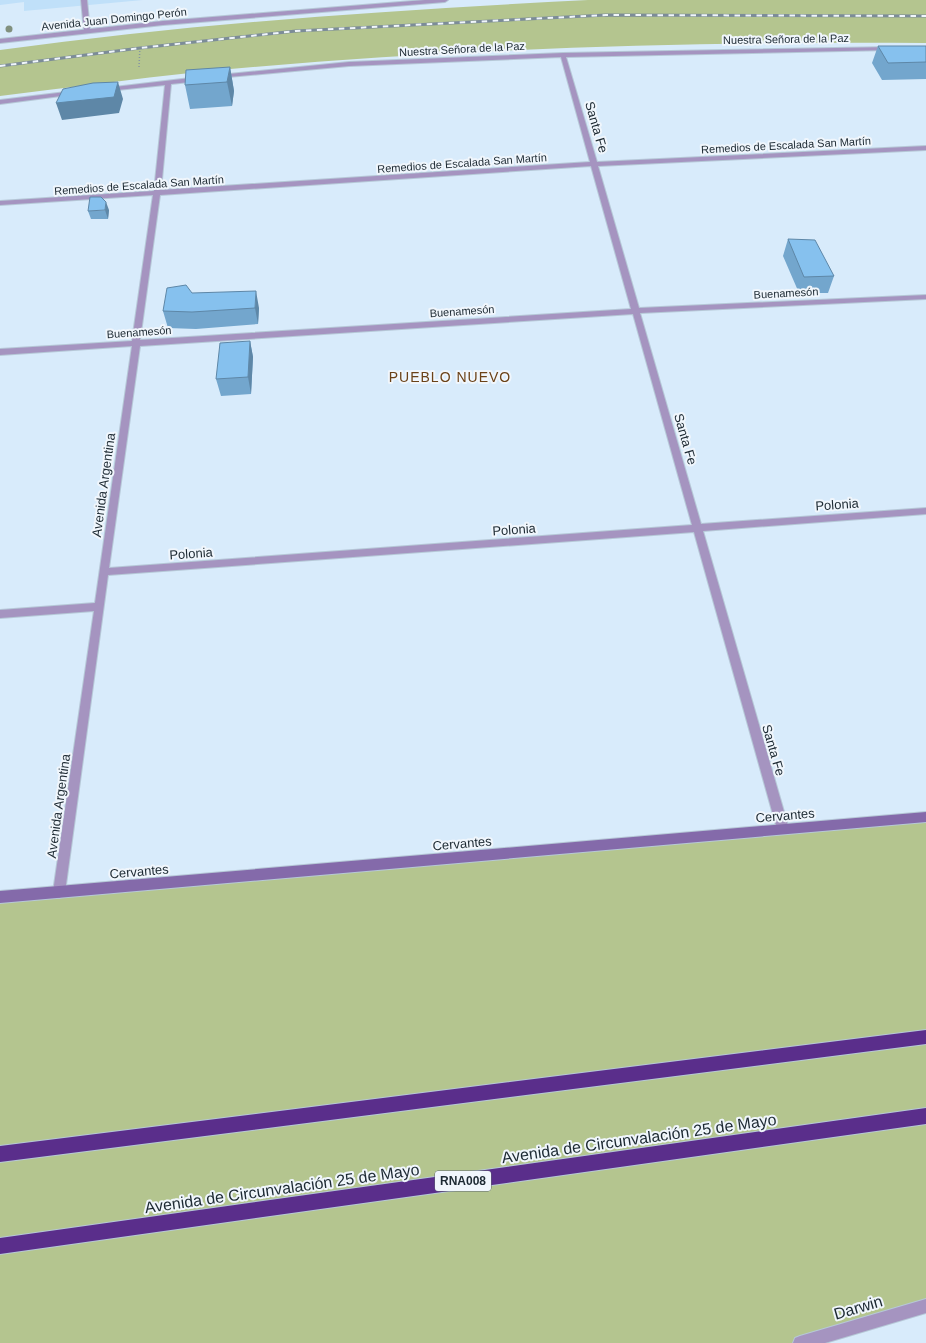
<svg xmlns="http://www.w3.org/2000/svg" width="926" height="1343" font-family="Helvetica,sans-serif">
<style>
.built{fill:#c0e0f9}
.green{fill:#b4c58f}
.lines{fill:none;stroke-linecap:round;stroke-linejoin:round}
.service-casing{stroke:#b6c8d7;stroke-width:2}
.minor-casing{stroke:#b6c8d7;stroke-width:2}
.tertiary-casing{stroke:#b6c8d7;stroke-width:2}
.secondary-casing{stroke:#b6c8d7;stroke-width:2}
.motorway-casing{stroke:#b6c8d7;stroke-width:2}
.path{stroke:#8494a1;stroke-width:1.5;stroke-dasharray:1 2;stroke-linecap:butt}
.service{fill:#a594c0;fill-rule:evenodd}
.minor{fill:#a594c0;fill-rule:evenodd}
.tertiary{fill:#a594c0;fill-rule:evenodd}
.secondary{fill:#846aaa;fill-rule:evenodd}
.motorway{fill:#5a2e8b;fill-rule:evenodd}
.rail-casing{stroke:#7c8c98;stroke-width:3}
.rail{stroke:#f0f6fc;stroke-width:2;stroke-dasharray:5.5;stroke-linecap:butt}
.tree{fill:#81907e}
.wall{fill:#73a6cd}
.shaded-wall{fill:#5e87a7}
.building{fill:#86c1ee;stroke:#5e87a7}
.labels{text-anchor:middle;stroke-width:4;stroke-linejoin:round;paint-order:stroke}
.far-street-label{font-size:11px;fill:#1c2932;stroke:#f0f6fc}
.shield{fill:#f0f6fc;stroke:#5c666f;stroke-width:1}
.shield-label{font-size:12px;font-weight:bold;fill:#1c2932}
.street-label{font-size:13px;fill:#1c2932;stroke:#f0f6fc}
.neighbourhood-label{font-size:14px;letter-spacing:1px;fill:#6b4218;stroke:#f0f6fc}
.near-street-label{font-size:16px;fill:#1c2932;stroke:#f0f6fc}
</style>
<rect width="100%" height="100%" fill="#d8ebfb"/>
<path class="built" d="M 0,0 L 143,0 L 24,11 L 24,2 L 0,5 Z"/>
<path class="green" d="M 588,0 L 926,0 L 926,43 C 684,41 440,49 199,72 C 133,79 66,88 0,96 L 0,50 C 195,23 392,10 588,0 Z
M 926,817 L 926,1306 L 800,1343 L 0,1343 L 0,897 Z"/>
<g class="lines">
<g class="service-casing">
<path id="service" d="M 81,0 L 87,0 L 90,31 L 87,33 L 84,31 Z"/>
</g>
<g class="minor-casing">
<path id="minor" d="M 892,47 L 892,49 L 890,50 L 566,57 L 597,162 L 926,146 L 926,150 L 598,166 L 639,308 L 926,295 L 926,299 L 640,313 L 701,524 L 926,508 L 926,514 L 703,531 L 789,829 L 787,833 L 783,834 L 779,833 L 777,829 L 694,532 L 108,575 L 65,892 L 63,896 L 59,898 L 55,896 L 53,892 L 94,611 L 0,618 L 0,610 L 95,603 L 132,346 L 0,355 L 0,349 L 132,341 L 153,195 L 0,205 L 0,201 L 154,191 L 165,85 L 108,91 L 105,89 L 106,88 L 199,77 L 202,79 L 199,81 L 171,84 L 161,190 L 590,162 L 561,57 L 349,66 L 217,78 L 217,76 L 219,75 L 349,62 L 563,53 ZM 591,166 L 631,309 L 140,340 L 160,195 ZM 633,314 L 692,525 L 109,568 L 140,346 Z
M 74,91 L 77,93 L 76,94 L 0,104 L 0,100 Z
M 926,1299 L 926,1313 L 825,1343 L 793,1343 L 795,1338 L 800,1336 Z"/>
</g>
<g class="tertiary-casing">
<path id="tertiary" d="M 425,0 L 448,0 L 445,2 L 163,25 L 0,43 L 0,39 L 163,21 Z"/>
</g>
<g class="secondary-casing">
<path id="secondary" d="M 926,812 L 926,822 L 0,903 L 0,891 Z"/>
</g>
<g class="motorway-casing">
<path id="motorway" d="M 926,1030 L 926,1044 L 0,1162 L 0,1146 Z
M 926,1108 L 926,1124 L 0,1254 L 0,1238 Z"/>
</g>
<path class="path" d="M 139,67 L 140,46"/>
<use href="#service" class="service"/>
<use href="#minor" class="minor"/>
<use href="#tertiary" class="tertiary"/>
<use href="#secondary" class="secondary"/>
<use href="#motorway" class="motorway"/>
<g class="rail-casing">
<path id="rail" d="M 0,66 L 140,48 L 296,31 L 606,15 L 926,16"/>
</g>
<use href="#rail" class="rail"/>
</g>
<circle class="tree" cx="9" cy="29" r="3.5"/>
<path class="wall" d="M 878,46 L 926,46 L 926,79 L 882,80 L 872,63 Z
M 230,67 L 234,91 L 232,106 L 190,109 L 185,85 Z
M 109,210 L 108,219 L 91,219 L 88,211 Z
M 788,239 L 834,276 L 828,293 L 799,293 L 783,256 Z
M 192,293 L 259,308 L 258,324 L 196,329 L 168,328 L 163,311 Z
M 250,341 L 253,357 L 251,394 L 221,396 L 216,379 Z"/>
<path class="shaded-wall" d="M 230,67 L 234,91 L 232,106 L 227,82 Z
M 118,82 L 123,99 L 119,113 L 62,120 L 56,103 Z
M 106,202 L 109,210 L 108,219 L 105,210 Z
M 256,291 L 259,308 L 258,324 L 255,308 Z
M 250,341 L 253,357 L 251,394 L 248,377 Z"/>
<path class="building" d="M 878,46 L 926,46 L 926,62 L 888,63 Z
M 230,67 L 227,82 L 185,85 L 186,70 Z
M 118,82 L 114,97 L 56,103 L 63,89 L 93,83 Z
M 90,197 L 101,197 L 106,202 L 105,210 L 88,211 Z
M 788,239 L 815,240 L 834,276 L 804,277 Z
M 186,285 L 192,293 L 256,291 L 255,308 L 192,312 L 163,311 L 167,288 Z
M 250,341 L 248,377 L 216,379 L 220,343 Z"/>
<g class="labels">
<g class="far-street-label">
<text transform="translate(114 19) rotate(-6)" y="4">Avenida Juan Domingo Perón</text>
<text transform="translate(786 39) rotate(-1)" y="4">Nuestra Señora de la Paz</text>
<text transform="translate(462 49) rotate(-3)" y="4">Nuestra Señora de la Paz</text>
<text transform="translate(786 145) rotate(-3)" y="4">Remedios de Escalada San Martín</text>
<text transform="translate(462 163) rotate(-4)" y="4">Remedios de Escalada San Martín</text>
<text transform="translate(139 185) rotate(-4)" y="4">Remedios de Escalada San Martín</text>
<text transform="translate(786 293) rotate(-3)" y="4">Buenamesón</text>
<text transform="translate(462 311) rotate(-4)" y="4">Buenamesón</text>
<text transform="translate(139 332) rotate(-4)" y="4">Buenamesón</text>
</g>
<rect class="shield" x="435" y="1171" width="56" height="20" rx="3"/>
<g class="shield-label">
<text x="463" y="1185">RNA008</text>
</g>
<g class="street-label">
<text transform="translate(597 127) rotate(74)" y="5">Santa Fe</text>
<text transform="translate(686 439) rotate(74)" y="5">Santa Fe</text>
<text transform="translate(103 485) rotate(-82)" y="5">Avenida Argentina</text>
<text transform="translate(837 504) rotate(-4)" y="5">Polonia</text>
<text transform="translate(514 529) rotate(-4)" y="5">Polonia</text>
<text transform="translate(191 553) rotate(-4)" y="5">Polonia</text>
<text transform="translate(774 750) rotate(74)" y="5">Santa Fe</text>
<text transform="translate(58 806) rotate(-82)" y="5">Avenida Argentina</text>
<text transform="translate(785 815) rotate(-5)" y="5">Cervantes</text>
<text transform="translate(462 843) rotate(-5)" y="5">Cervantes</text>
<text transform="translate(139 871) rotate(-5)" y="5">Cervantes</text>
</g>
<g class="neighbourhood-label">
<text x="450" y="382">PUEBLO NUEVO</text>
</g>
<g class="near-street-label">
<text transform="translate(639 1138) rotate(-8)" y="6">Avenida de Circunvalación 25 de Mayo</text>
<text transform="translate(282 1188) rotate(-8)" y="6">Avenida de Circunvalación 25 de Mayo</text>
<text transform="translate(858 1307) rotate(-16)" y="6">Darwin</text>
</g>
</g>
</svg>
